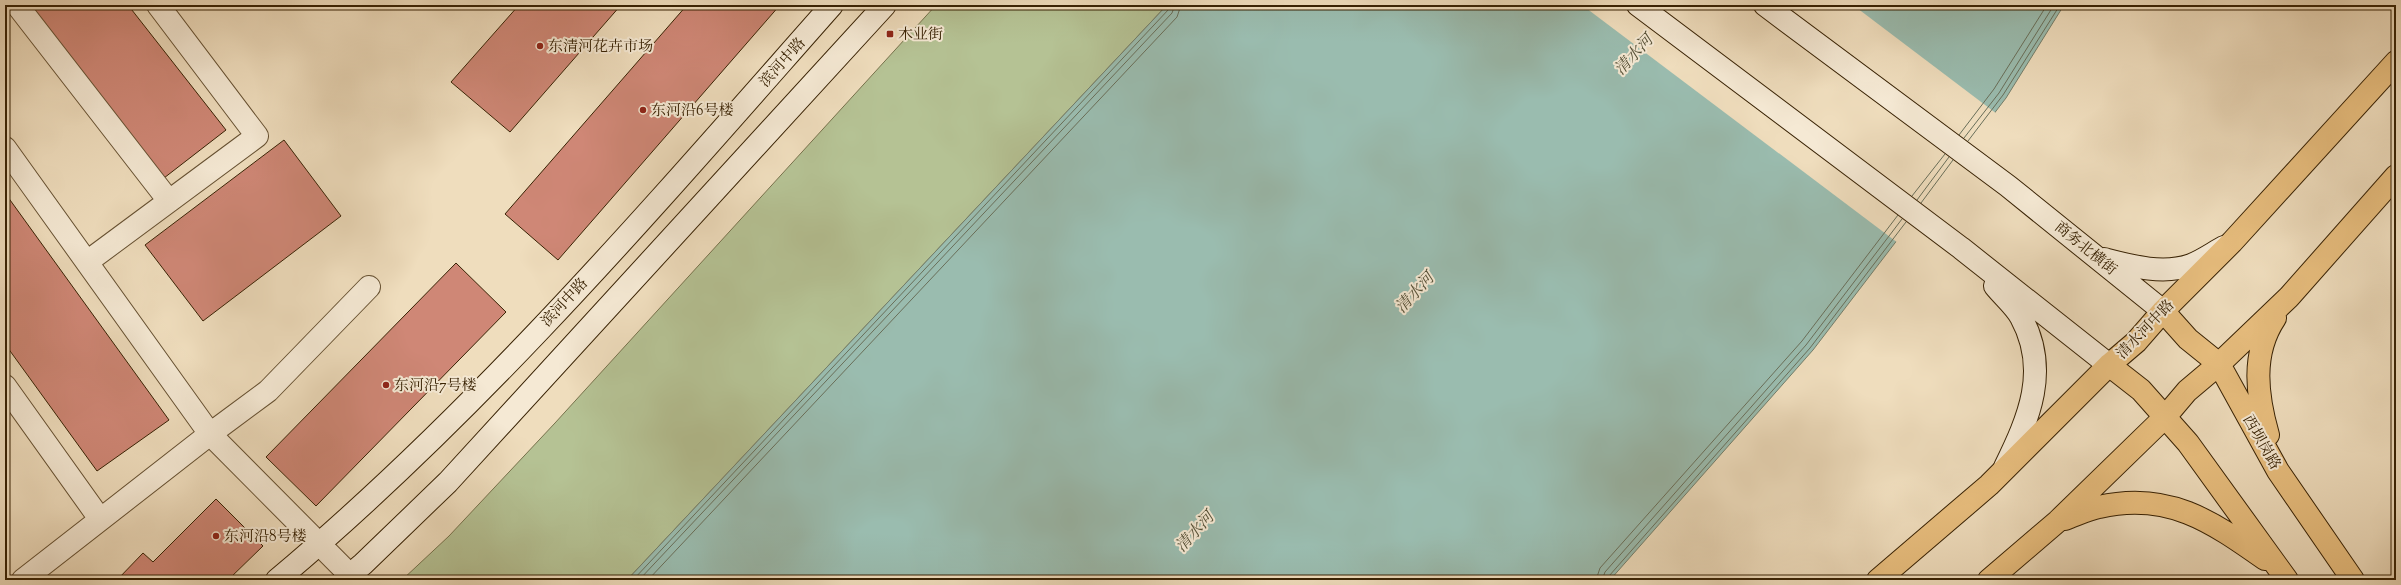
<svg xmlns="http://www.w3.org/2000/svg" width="2401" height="585" font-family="'Sorts Mill Goudy','Noto Serif SC',serif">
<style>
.green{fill:#b5c294;stroke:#76724c}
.water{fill:#9abcaf;stroke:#737e6b}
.pier{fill:#efddbd}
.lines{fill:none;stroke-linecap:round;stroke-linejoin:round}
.shore{stroke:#696f5a;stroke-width:1}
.building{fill:#cf8776;stroke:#382204}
.minor-casing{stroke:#665132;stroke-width:24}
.secondary-casing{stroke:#382204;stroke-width:24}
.primary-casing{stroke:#382204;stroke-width:24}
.minor{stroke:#f5e9d4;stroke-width:22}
.secondary{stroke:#f5e9d4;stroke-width:22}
.primary{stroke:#e8be7e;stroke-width:22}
.poi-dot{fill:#8f2418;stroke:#f5e9d4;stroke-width:1.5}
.labels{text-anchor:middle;stroke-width:4;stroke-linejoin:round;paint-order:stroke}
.poi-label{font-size:15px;fill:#382204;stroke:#f5e9d4;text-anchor:start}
.street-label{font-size:15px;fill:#382204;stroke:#f5e9d4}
.water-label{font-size:16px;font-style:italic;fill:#555037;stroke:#f5e9d4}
</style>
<rect width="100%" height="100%" fill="#efddbd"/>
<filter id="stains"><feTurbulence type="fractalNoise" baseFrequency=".005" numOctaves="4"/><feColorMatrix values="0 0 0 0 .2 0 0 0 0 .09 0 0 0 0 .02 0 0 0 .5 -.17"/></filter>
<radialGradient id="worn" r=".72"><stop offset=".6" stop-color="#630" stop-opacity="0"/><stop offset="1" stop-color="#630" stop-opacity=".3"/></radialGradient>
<path class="green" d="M 936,5 L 1167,5 L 627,580 L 402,580 L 449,536 L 555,423 Z"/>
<path class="water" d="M 1167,5 L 2064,5 L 2006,98 L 1813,350 L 1610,580 L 627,580 Z"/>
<path class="pier" d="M 1582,5 L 1853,5 L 1997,114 L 1898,243 Z"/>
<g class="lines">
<path class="shore" d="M 1959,135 L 1994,89 L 2047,5
M 1964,138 L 1999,93 L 2054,5
M 1968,141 L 2003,95 L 2060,5
M 1912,196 L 1945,154
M 1917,200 L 1949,157
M 1921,203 L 1953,160
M 633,580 L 1169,9 L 1170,5
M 639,580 L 1172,13 L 1175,5
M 648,580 L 1177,17 L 1181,5
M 1596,580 L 1600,568 L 1802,341 L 1898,215
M 1602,580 L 1605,572 L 1806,345 L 1902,219
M 1608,580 L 1609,576 L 1810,348 L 1906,222"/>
</g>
<path class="building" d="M 29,5 L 128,5 L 226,130 L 164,178 Z
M 519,5 L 621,5 L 510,132 L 451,82 Z
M 687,5 L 780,5 L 558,260 L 505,214 Z
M 284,140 L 341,216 L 203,321 L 145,245 Z
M 5,193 L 169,420 L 97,471 L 5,344 Z
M 456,263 L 506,312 L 316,506 L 266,457 Z
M 216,499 L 263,546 L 228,580 L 117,580 L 143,553 L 153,562 Z"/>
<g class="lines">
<g class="minor-casing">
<path id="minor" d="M 17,5 L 169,201
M 5,148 L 210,434 L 23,580
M 87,262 L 257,136 L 158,5
M 5,386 L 100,519
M 350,575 L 210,434 L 268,391 L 369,287"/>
</g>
<g class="secondary-casing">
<path id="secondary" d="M 1638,5 L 1961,248 L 2109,365
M 1765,5 L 2008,186 L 2163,311
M 2104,259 C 2131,266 2163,275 2191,265 C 2202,261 2213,253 2224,247
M 1995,286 C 2003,296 2015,306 2021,317 C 2050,370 2029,418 2005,467
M 277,580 C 481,409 656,204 832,5
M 344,580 L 363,564 L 448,482 L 885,5"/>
</g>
<g class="primary-casing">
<path id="primary" d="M 2163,311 L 2188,339 L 2219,364 L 2278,471 L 2353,580
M 2109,365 L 2141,390 L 2188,443 L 2287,580
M 2268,435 C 2257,396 2251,354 2275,318
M 2065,519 C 2076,515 2088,509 2099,507 C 2168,491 2211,521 2265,559
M 1878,580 L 1989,485 L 2109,365 L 2136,342 L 2163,311 L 2232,242 L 2396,62
M 1989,580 L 2058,521 L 2165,417 L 2187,391 L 2219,364 L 2289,297 L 2396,176"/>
</g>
<use href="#minor" class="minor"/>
<use href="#secondary" class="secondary"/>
<use href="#primary" class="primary"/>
</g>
<g class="poi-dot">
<rect x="886" y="30" width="8" height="8" rx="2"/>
<circle cx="540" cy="46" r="4"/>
<circle cx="643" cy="110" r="4"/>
<circle cx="386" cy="385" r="4"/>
<circle cx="216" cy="536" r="4"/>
</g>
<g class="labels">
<g class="poi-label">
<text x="898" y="39">木业街</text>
<text x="548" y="51">东清河花卉市场</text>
<text x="651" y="115">东河沿6号楼</text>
<text x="394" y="390">东河沿7号楼</text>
<text x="224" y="541">东河沿8号楼</text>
</g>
<g class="street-label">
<text transform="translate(782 62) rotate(-48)" y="5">滨河中路</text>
<text transform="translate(2086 248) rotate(39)" y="5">商务北横街</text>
<text transform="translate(564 302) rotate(-47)" y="5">滨河中路</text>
<text transform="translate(2145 329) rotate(-46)" y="5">清水河中路</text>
<text transform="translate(2262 442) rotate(60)" y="5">西坝岗路</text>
</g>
<g class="water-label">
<text transform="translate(1633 54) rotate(-47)" y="6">清水河</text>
<text transform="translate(1414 292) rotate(-47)" y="6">清水河</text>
<text transform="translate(1194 531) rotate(-47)" y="6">清水河</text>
</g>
</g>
<rect width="2401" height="585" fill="none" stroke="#efddbd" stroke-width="20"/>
<rect x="6" y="6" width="2389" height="573" fill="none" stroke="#382204" stroke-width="2"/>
<rect x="10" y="10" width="2381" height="565" fill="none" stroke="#382204"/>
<rect width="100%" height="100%" filter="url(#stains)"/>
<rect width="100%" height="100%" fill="url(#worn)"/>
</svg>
